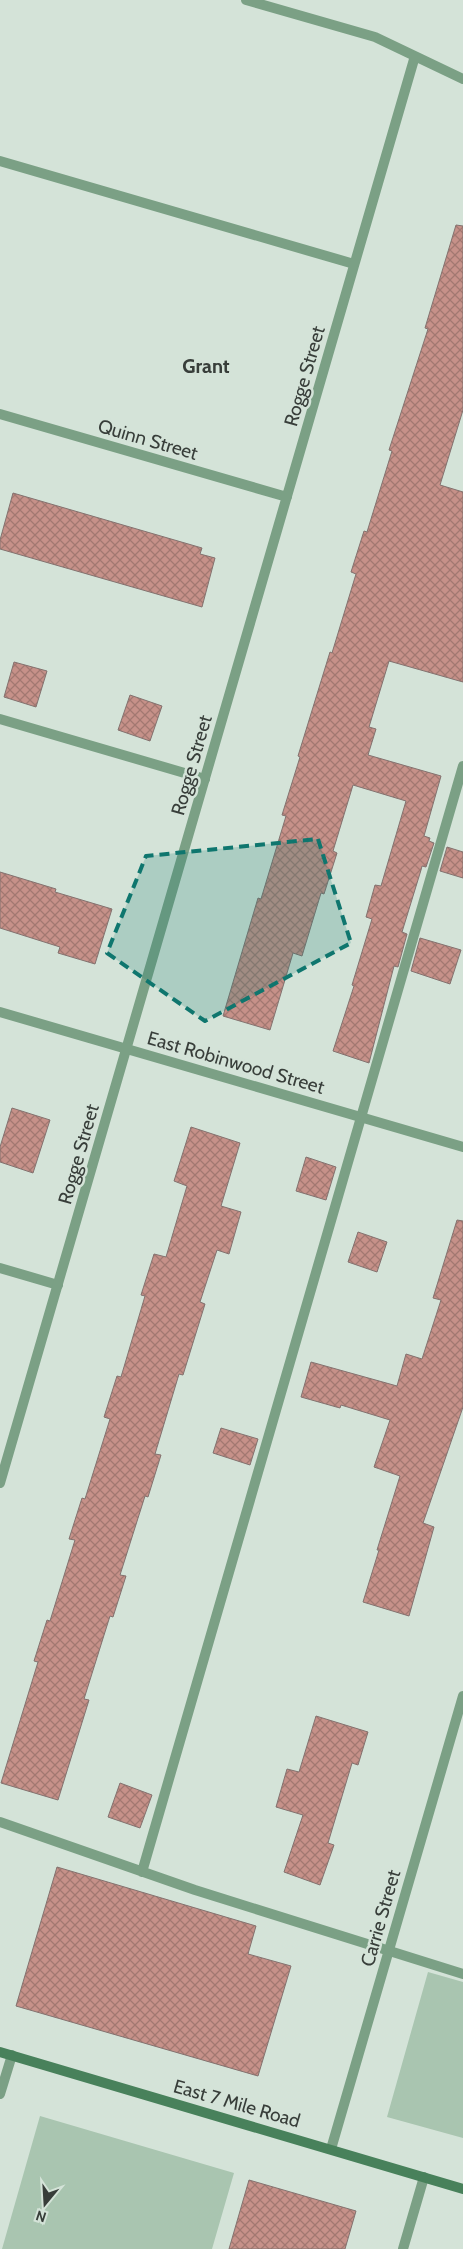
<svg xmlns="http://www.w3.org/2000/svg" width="463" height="2249" font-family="Cabin,sans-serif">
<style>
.grass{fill:#a9c5b0}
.building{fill:url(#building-cross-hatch);stroke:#83726f}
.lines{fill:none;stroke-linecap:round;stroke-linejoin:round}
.lane{stroke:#7ba085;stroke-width:10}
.street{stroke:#7ba085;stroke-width:10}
.secondary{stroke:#48815b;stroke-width:10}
.marked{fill:#0f766e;fill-opacity:0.2;stroke:#0f766e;stroke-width:4;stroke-dasharray:10 6;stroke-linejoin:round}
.labels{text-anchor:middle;stroke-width:5;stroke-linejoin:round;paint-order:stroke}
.street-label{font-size:19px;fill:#383e3a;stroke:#d4e3d8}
.neighbourhood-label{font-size:20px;font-weight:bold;fill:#383e3a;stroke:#d4e3d8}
</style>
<defs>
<pattern id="building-cross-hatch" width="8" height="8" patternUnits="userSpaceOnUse" patternTransform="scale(1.25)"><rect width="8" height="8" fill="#c69189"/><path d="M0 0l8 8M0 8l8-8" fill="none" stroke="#a27871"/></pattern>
</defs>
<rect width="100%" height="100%" fill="#d4e3d8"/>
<path class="grass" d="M 428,1972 L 463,1982 L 463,2138 L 387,2117 Z
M 40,2116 L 234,2173 L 212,2249 L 2,2249 Z"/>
<path class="building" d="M 456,225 L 463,226 L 463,410 L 440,485 L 463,492 L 463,682 L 389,661 L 369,727 L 376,729 L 368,755 L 441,776 L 424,836 L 430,838 L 429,841 L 434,843 L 426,867 L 422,866 L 421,870 L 402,932 L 407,934 L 398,967 L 394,966 L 369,1063 L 333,1051 L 354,986 L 352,985 L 372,919 L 366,917 L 375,885 L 381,886 L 406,801 L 353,785 L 333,851 L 337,853 L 324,894 L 321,893 L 302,956 L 293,953 L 270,1030 L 223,1016 L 258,898 L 261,899 L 286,816 L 282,815 L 300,757 L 298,756 L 330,652 L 332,653 L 356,574 L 351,572 L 364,531 L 367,532 L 392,451 L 389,450 L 428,329 L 425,328 Z
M 13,493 L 202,548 L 200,554 L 215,558 L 202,607 L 0,549 L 0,540 Z
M 14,662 L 47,671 L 36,707 L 4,697 Z
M 130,695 L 162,706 L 150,741 L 118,730 Z
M 447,847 L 463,852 L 463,878 L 440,871 Z
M 0,872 L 56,889 L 55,892 L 112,909 L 95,964 L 58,953 L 60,947 L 0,928 Z
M 420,938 L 461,950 L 450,984 L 411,971 Z
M 12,1108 L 50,1120 L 33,1173 L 0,1162 L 0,1147 Z
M 191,1127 L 240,1143 L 221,1206 L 241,1212 L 229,1254 L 217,1250 L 200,1302 L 205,1304 L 183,1375 L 179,1374 L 155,1454 L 161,1455 L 148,1497 L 145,1496 L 120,1575 L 126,1576 L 113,1617 L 110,1616 L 84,1699 L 89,1700 L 58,1800 L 1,1783 L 38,1662 L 34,1661 L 47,1620 L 50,1621 L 75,1540 L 69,1539 L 82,1498 L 85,1499 L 110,1419 L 104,1417 L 117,1376 L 121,1377 L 145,1296 L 141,1295 L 154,1254 L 166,1257 L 187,1186 L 174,1181 Z
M 306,1157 L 336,1167 L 326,1200 L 296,1191 Z
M 457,1220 L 463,1221 L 463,1407 L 423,1523 L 434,1527 L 409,1616 L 363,1602 L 379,1550 L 377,1550 L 400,1476 L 374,1467 L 390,1420 L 341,1405 L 340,1408 L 301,1397 L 311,1362 L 397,1386 L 406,1354 L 422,1359 L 441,1300 L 433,1298 Z
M 358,1232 L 387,1242 L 377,1272 L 348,1262 Z
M 221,1428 L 258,1439 L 250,1465 L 213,1453 Z
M 316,1716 L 368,1732 L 358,1765 L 352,1763 L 328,1843 L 334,1845 L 320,1885 L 284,1872 L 303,1815 L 276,1807 L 287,1769 L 299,1772 Z
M 120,1783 L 152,1795 L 140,1828 L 108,1817 Z
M 57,1867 L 256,1926 L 248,1954 L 291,1966 L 258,2076 L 16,2006 Z
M 249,2180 L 356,2211 L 345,2249 L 229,2249 Z"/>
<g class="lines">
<path class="lane" d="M 0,161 L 354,264
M 0,719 L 205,779
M 0,1268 L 58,1285
M 0,1822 L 195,1890 L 463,1974
M 142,1872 L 463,766"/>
<path class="street" d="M 246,0 L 375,37 L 463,79
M 0,414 L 287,497
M 0,1012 L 463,1147
M 0,1483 L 415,56
M 0,2094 L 12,2055
M 331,2149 L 463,1696
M 403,2249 L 424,2177"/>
<path class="secondary" d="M 0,2052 L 463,2189"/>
</g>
<path class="marked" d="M 318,839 L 351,943 L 205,1021 L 107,953 L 146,856 Z"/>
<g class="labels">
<g class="street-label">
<text transform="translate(304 376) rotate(-74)" y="7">Rogge Street</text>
<text transform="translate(148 439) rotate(16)" y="7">Quinn Street</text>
<text transform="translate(191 765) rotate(-74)" y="7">Rogge Street</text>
<text transform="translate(236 1062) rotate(16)" y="7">East Robinwood Street</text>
<text transform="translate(78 1154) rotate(-74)" y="7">Rogge Street</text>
<text transform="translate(380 1918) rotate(-74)" y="7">Carrie Street</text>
<text transform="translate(237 2103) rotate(16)" y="7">East 7 Mile Road</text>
</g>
<g class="neighbourhood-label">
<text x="206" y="373">Grant</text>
</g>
</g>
<g transform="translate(45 2204) rotate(198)" stroke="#d4e3d8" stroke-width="4" paint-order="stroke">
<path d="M0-4L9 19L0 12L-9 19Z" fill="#383e3a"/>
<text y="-8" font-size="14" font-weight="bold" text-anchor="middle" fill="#383e3a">N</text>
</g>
</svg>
